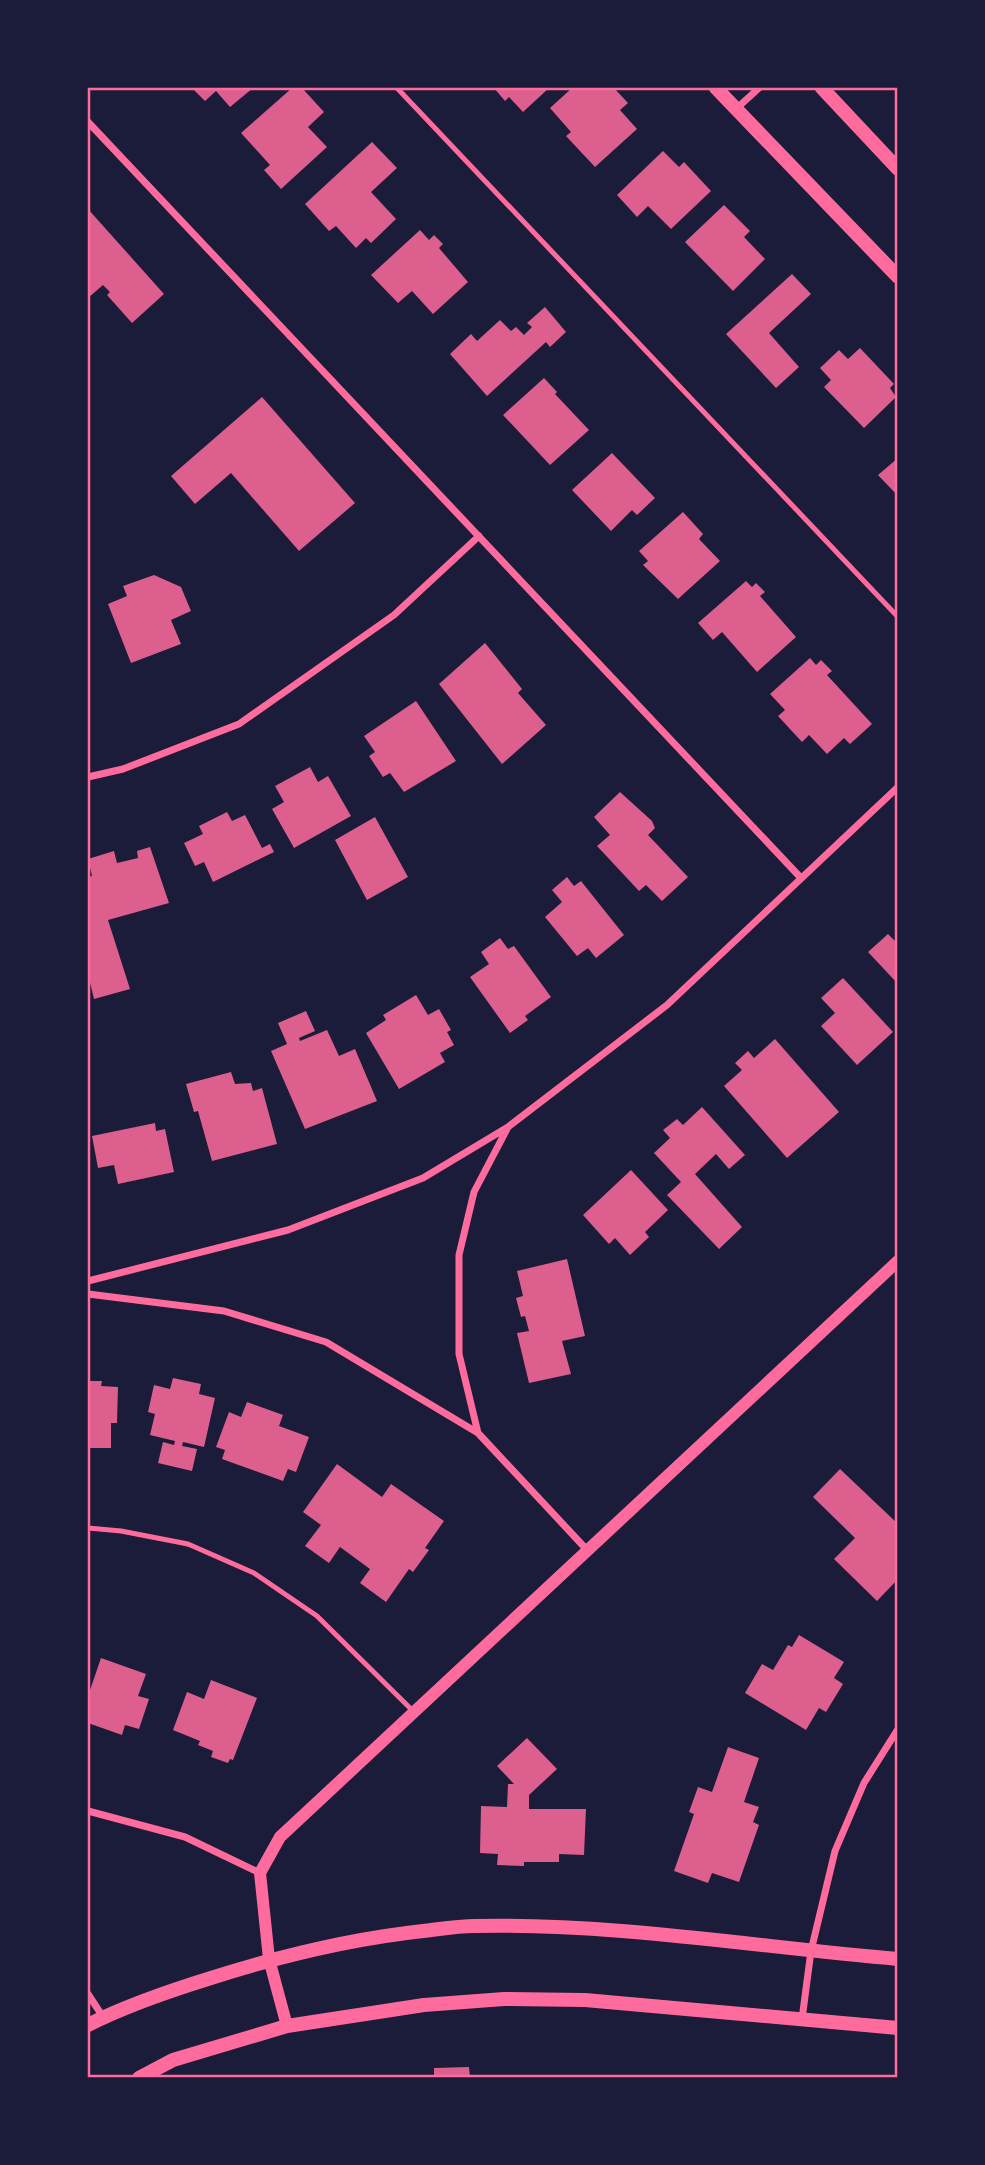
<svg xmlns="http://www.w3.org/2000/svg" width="985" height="2165" font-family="'Work Sans',sans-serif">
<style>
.building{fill:#dd5f8e}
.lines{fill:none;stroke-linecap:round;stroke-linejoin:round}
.service{stroke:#ff6b9d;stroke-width:5}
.minor{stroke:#ff6b9d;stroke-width:7}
.tertiary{stroke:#ff6b9d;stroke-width:12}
.secondary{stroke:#ff6b9d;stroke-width:14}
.neatline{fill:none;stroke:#ff6b9d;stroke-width:2.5}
</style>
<rect width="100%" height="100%" fill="#1b1b3a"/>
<path class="building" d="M 192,88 L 253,88 L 230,107 L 216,91 L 205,101 Z
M 292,88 L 302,88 L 324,112 L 308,127 L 327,147 L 281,189 L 264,170 L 270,165 L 241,133 Z
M 494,88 L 549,88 L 523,112 L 509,97 L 505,101 Z
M 572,88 L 614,88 L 628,103 L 620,110 L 637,129 L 595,167 L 566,136 L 571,132 L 550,108 Z
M 372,142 L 397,168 L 371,192 L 396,219 L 371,243 L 366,238 L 356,248 L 336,226 L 329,231 L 305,204 Z
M 663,151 L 679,167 L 684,162 L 711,191 L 671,229 L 648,206 L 637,217 L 617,195 Z
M 724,205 L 750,231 L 744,237 L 765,259 L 733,291 L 685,242 Z
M 88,209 L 164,294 L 132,323 L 107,295 L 110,292 L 103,285 L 88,298 Z
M 420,230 L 429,240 L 434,235 L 443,244 L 439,248 L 468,282 L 433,314 L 412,291 L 398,303 L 371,275 Z
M 792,274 L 811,294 L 769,333 L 799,367 L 776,388 L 726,334 Z
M 545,307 L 566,332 L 550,347 L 546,342 L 487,396 L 450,354 L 471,334 L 477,341 L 500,320 L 511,331 L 516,327 L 524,335 L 532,327 L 527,323 Z
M 860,348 L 894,384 L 890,388 L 896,397 L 864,428 L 824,387 L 831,380 L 820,368 L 839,350 L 848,359 Z
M 544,378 L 557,392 L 555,394 L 589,430 L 550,465 L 503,415 Z
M 262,397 L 355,503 L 299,551 L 231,473 L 195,504 L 171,476 Z
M 612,453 L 655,498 L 637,515 L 632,510 L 611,531 L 572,490 Z
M 898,458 L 898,496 L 878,475 Z
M 683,512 L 703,534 L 699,539 L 720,561 L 678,599 L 643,565 L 648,561 L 639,551 Z
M 154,575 L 181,587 L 191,611 L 171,620 L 181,644 L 131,663 L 108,604 L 127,596 L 123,586 Z
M 746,581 L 752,587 L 756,583 L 765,592 L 760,596 L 796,637 L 757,672 L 722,632 L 713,640 L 698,623 Z
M 485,643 L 522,689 L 518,693 L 546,725 L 502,764 L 439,684 Z
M 810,658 L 816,665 L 821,660 L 832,671 L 827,675 L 872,724 L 850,744 L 844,738 L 827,754 L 809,735 L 802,742 L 778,716 L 785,710 L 770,694 Z
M 416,701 L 456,761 L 404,792 L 390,773 L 383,777 L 369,756 L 375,752 L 364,736 Z
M 310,767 L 318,782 L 328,776 L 351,816 L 294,848 L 272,809 L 284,802 L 275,786 Z
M 620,792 L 652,821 L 655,828 L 648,835 L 688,877 L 662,901 L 646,885 L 639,891 L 597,846 L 610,835 L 594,817 Z
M 227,812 L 232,821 L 245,815 L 262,848 L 270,844 L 274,852 L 213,882 L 204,862 L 195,866 L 184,843 L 203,834 L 199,826 Z
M 375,817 L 408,877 L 367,900 L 335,840 Z
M 150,847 L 169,903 L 108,920 L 130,989 L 94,999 L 88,974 L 88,877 L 92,876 L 88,859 L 114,851 L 117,863 L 138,858 L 137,851 Z
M 567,877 L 574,886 L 581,881 L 624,935 L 596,958 L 588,948 L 577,956 L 545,917 L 562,902 L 552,890 Z
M 888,934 L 898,944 L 898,984 L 868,952 Z
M 500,938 L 508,949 L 514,946 L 551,997 L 525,1016 L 528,1020 L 510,1033 L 470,977 L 489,964 L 481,952 Z
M 843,978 L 893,1032 L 857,1065 L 821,1026 L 835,1013 L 821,998 Z
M 416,995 L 428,1015 L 439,1009 L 451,1030 L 447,1032 L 454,1045 L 440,1053 L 445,1062 L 399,1089 L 366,1033 L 386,1020 L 383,1015 Z
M 306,1011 L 315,1031 L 299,1038 L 300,1041 L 327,1030 L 339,1056 L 355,1049 L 377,1101 L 305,1129 L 271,1051 L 287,1044 L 278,1023 Z
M 775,1039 L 839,1112 L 787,1158 L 724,1086 L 742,1070 L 735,1063 L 748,1051 L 754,1058 Z
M 231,1072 L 235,1084 L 251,1083 L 253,1091 L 262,1088 L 277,1144 L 212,1161 L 198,1111 L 194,1112 L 186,1084 Z
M 702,1107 L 745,1155 L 729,1169 L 716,1154 L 695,1174 L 742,1227 L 719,1249 L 667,1195 L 681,1182 L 654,1153 L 670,1138 L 663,1130 L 677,1119 L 683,1125 Z
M 155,1123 L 156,1131 L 165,1129 L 174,1172 L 118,1184 L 114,1165 L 98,1168 L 92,1136 Z
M 631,1170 L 668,1210 L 645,1232 L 649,1237 L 630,1255 L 615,1238 L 609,1244 L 583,1215 Z
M 567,1259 L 585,1336 L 562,1341 L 571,1374 L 529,1383 L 517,1333 L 529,1331 L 525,1316 L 521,1317 L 516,1298 L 523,1296 L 517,1271 Z
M 173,1378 L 201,1384 L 199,1394 L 215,1398 L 204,1447 L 183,1442 L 182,1446 L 197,1449 L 192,1471 L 158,1463 L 163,1442 L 174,1445 L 175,1441 L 150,1435 L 155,1414 L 148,1412 L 154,1385 L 170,1389 Z
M 88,1381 L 102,1381 L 101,1386 L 118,1387 L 117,1423 L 111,1423 L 111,1448 L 88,1448 Z
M 247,1402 L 283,1415 L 279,1426 L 309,1437 L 296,1472 L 288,1469 L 283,1481 L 222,1459 L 225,1450 L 216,1447 L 229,1412 L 241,1417 Z
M 337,1464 L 382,1497 L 391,1484 L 444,1521 L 425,1548 L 429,1550 L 413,1572 L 409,1569 L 386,1602 L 360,1583 L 370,1569 L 340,1547 L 329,1563 L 305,1546 L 321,1525 L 303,1512 Z
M 840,1469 L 898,1524 L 898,1579 L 877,1601 L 834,1559 L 855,1538 L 813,1497 Z
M 799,1635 L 844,1662 L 834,1678 L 843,1684 L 826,1712 L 819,1708 L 806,1730 L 745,1693 L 762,1664 L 773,1670 L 788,1645 L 792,1647 Z
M 101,1658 L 146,1674 L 138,1696 L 149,1699 L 139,1729 L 125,1725 L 122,1735 L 88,1723 L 88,1696 Z
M 211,1680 L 257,1698 L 233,1760 L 230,1759 L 228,1763 L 211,1757 L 213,1751 L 198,1745 L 200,1741 L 173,1730 L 187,1692 L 204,1699 Z
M 527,1738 L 557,1769 L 529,1795 L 529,1809 L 586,1809 L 584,1855 L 559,1854 L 559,1862 L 524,1862 L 524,1866 L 497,1865 L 498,1854 L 480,1853 L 481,1806 L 507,1807 L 508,1784 L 514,1784 L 497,1766 Z
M 728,1747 L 759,1758 L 744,1802 L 759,1807 L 753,1822 L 759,1825 L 739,1882 L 712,1873 L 708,1883 L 674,1871 L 694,1814 L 689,1812 L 698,1787 L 712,1792 Z
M 469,2067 L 470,2078 L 434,2078 L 434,2068 Z"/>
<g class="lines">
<path class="service" d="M 397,88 L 898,617
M 88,1528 L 121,1531 L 188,1544 L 254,1573 L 317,1616 L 413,1711"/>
<path class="minor" d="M 736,109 L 759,88
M 88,122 L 801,878
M 88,777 L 123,769 L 239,724 L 394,615 L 479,536
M 88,1281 L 288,1230 L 423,1178 L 508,1127 L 667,1005 L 898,787
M 88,1294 L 224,1311 L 326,1342 L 478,1433 L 588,1551
M 478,1433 L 459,1354 L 459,1255 L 474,1192 L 508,1127
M 88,1811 L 185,1837 L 260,1873
M 88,1994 L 103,2017
M 802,2019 L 811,1951 L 835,1851 L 864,1783 L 898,1729"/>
<path class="tertiary" d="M 287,2026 L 269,1959 L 260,1873 L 280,1837 L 898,1261"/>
<path class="secondary" d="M 716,88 L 898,277
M 822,88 L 898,169
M 88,2025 C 127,2005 169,1991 211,1978 C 280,1956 350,1939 423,1931 C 440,1929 458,1926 475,1926 C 617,1923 757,1947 898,1959
M 139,2078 L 173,2060 L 287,2026 L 424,2005 L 504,1999 L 585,2000 L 898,2028"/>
</g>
<rect width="985" height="2165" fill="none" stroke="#1b1b3a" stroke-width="178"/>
<rect x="89" y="89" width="807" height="1987" class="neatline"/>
</svg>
